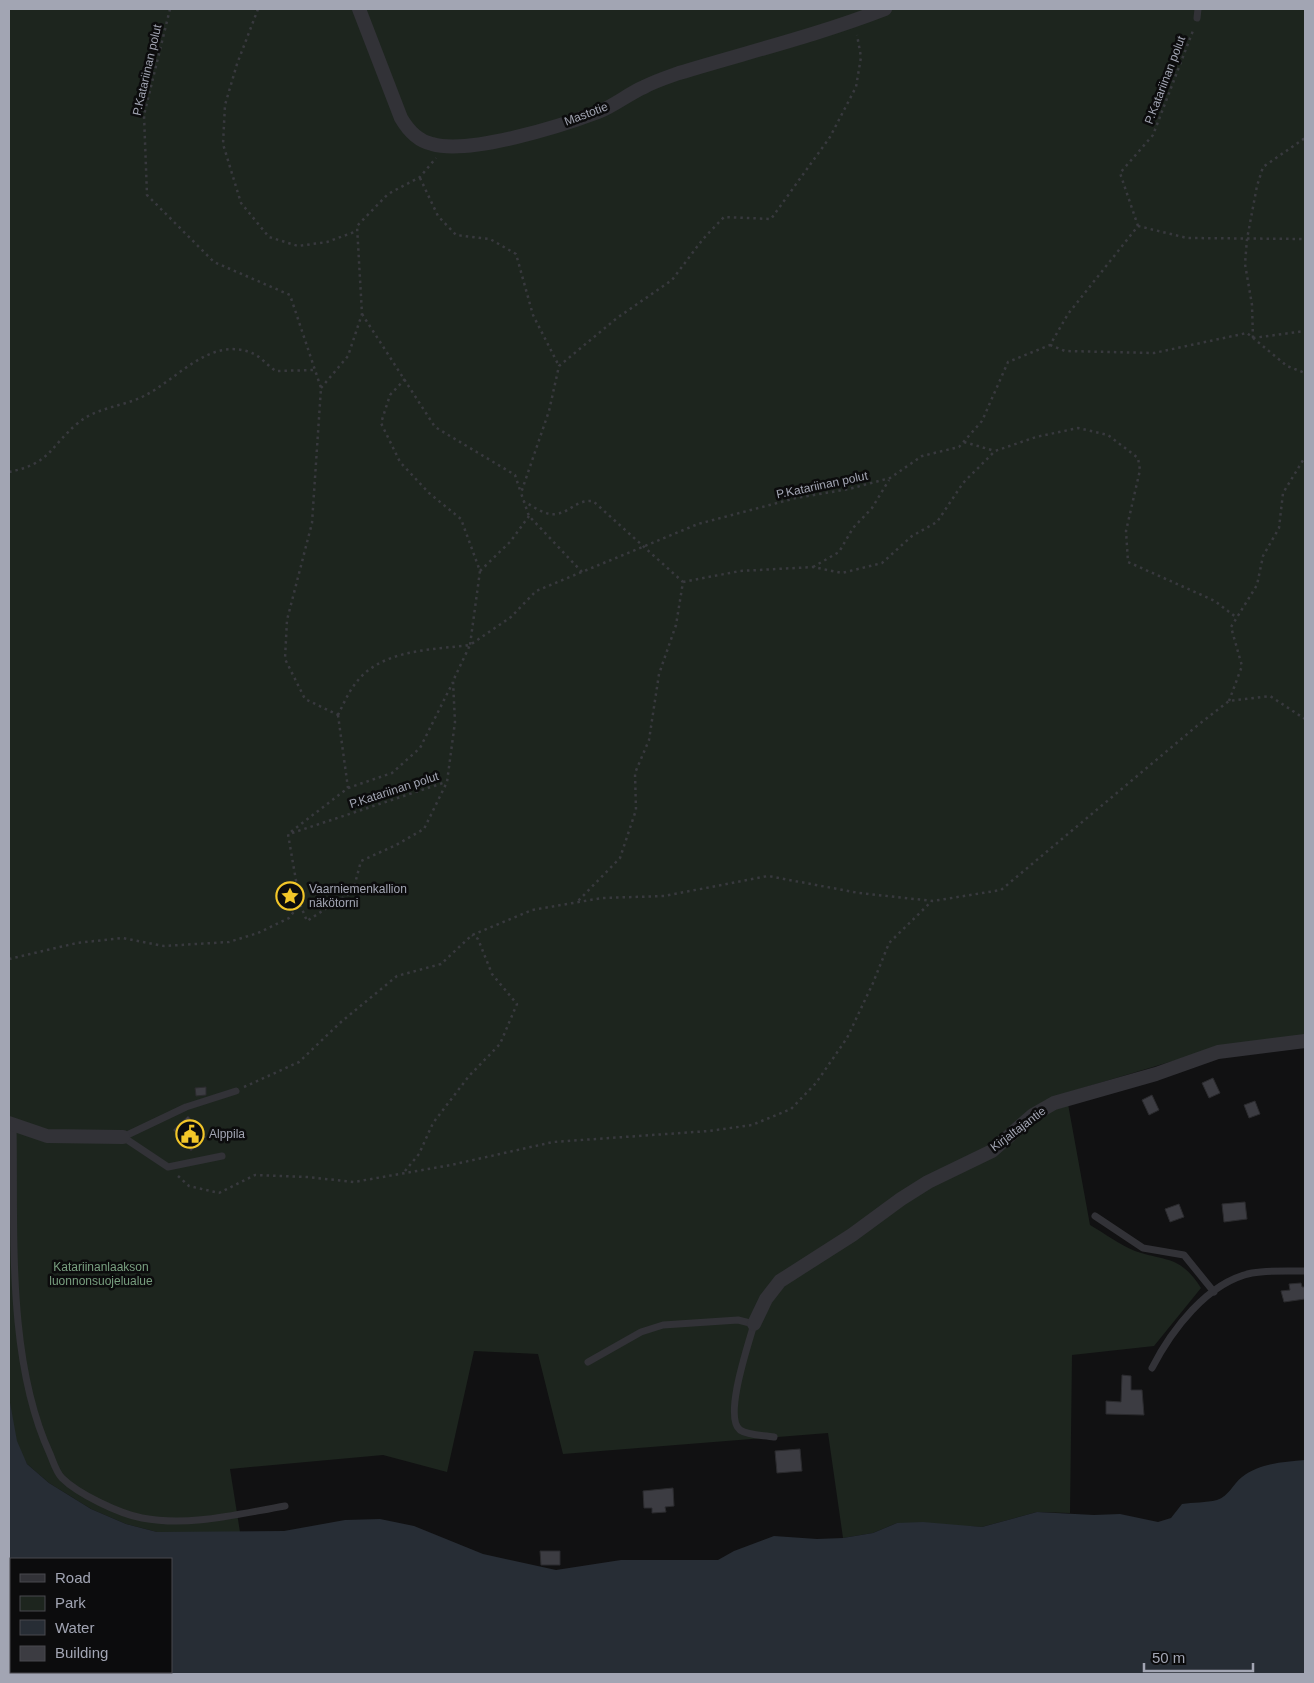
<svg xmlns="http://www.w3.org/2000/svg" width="1314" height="1683" font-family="Arial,sans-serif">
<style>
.green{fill:#1d251e}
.water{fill:#272d35;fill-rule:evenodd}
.building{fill:#3c3c42;stroke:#2b2b2e}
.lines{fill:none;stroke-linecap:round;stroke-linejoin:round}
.path{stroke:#38393e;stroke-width:2.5;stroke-dasharray:2.5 4;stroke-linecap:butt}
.lane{stroke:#323237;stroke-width:7}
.street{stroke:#323237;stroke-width:14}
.labels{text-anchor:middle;stroke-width:5;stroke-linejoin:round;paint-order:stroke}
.street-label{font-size:12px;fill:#a2a5b3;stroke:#0c0c0d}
.poi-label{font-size:12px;fill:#a2a5b3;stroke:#0c0c0d;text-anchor:start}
.park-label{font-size:12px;fill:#789e7f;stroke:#0c0c0d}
</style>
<rect width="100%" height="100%" fill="#111112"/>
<path class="green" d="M 9,9 L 1305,9 L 1305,1036 L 1223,1046 L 1066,1093 L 1090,1225 C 1104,1233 1120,1245 1135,1251 C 1167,1262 1180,1255 1201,1288 L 1154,1346 L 1072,1355 L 1070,1513 L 1037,1512 L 982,1527 L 897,1523 L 873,1533 L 843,1538 L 828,1433 L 563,1454 L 538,1354 L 474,1351 L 447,1472 L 383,1455 L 230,1469 L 240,1532 L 157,1532 L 126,1524 L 91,1509 L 49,1483 L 27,1464 L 9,1435 Z"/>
<path class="water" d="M 9,1397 L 17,1441 L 27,1464 L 49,1483 L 91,1509 L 126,1524 L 157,1532 L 284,1531 L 345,1520 L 380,1519 L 414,1526 L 483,1554 L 556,1570 L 621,1560 L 718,1560 L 734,1551 L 774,1536 L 817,1539 L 843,1538 L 873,1533 L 897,1523 L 923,1522 L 982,1527 L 1037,1512 L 1094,1515 L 1120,1514 L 1158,1522 L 1171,1518 L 1182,1504 C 1193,1502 1206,1503 1217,1500 C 1229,1496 1233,1484 1242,1477 C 1260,1463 1283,1462 1305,1460 L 1305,1674 L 9,1674 ZM 11,1559 L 171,1559 L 171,1672 L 11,1672 Z"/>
<path class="building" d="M 1213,1078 L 1220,1093 L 1209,1098 L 1202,1083 Z
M 206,1087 L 206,1095 L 196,1096 L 195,1088 Z
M 1152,1095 L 1159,1110 L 1149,1115 L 1142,1100 Z
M 1255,1101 L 1260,1114 L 1249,1118 L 1244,1105 Z
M 188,1116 L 206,1137 L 191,1151 L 173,1130 Z
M 1245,1202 L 1247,1219 L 1224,1222 L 1222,1204 Z
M 1179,1204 L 1184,1217 L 1170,1222 L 1165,1209 Z
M 1301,1283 L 1302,1287 L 1305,1287 L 1305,1299 L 1284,1302 L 1281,1291 L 1290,1290 L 1289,1284 Z
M 1122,1375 L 1131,1376 L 1131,1390 L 1142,1390 L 1144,1415 L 1106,1414 L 1106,1401 L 1121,1402 Z
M 800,1449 L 802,1471 L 777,1473 L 775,1451 Z
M 673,1488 L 674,1506 L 665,1507 L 666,1512 L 652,1513 L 652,1508 L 644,1508 L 643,1491 Z
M 540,1551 L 560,1551 L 560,1565 L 541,1565 Z"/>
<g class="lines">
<path class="path" d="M 170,9 L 144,115 L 147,195 L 214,262 L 290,295 L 321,388 L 312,523 L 287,620 L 285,659 L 305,699 L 338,715
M 258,9 L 237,64 L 225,105 L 223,144 L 241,203 L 269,237 L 298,246 L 327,242 L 357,231
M 420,178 L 438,216 L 456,235 L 490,239 L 516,254 L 533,315 L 559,366
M 1138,226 L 1120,173 L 1153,135 L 1194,28
M 1138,226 L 1187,238 L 1305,239
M 362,314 L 435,427 L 515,475 L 521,493
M 1253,338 L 1252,305 L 1245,264 L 1247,239 L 1257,186 L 1263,167 L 1305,138
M 1253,338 L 1305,331
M 1050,345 L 1065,351 L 1154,353 L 1247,333 L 1287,366 L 1305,373
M 405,379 L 390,395 L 381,423 L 400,462 L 429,493 L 461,519 L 480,571 L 470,645
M 321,388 L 348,356 L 362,314 L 357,226 L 388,194 L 420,177 L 436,158
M 964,442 L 995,451
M 9,472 C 52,463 49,447 78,423 C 97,407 122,407 144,396 C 178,379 210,336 252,353 C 260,356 268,366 276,371 L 315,370
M 523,501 C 533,506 545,516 556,514 C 571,512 575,500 593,501 L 683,582 L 676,625 L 659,674 L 649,740 L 635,773 L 636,810 L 620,858 L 577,902
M 813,567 L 839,552 L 853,528 L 872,508 L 889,480
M 480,571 L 510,542 L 529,516
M 582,572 L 529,516 L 521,493 L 549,411 L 559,366 L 617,318 L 672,280 L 703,239 L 724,217 L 771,219 L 830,137 L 856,87 L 861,57 L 857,35
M 683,582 L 740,571 L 813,567 L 842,573 L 882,563 L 912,536 L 937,522 L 963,483 L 995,451 L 1036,437 L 1078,428 L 1108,435 L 1138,458 L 1140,470 L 1126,531 L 1128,562 L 1215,601 L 1237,618
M 1229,701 L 1242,666 L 1231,627 L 1257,585 L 1263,556 L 1279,528 L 1283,493 L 1305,457
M 338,715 L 348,788 L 288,834 L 300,904 L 307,921 L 353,891 L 361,861 L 396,845 L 424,829 L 447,782 L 455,722 L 453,681 L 470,645 L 511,617 L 536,591 L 698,524 L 796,498 L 849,489 L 890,478 L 922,456 L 959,447 L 982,421 L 1008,362 L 1050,345 L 1068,314 L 1138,226
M 338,715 C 343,705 348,693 355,684 C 380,649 432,650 470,645
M 348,788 L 392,773 L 420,748 L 453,682
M 292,833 L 446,782
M 9,959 L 77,943 L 122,938 L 164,946 L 229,942 L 258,933 L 289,918 L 300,904
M 244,1087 L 299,1062 L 341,1022 L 397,976 L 441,964 L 472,935 L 532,910 L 602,898 L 664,896 L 768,876 L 859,893 L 933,901 L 1001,890 L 1198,725 L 1229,701 L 1270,696 L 1305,719
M 405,1171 L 419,1154 L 433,1123 L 469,1076 L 500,1044 L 517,1004 L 492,974 L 478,939 L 472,935
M 178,1176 L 189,1186 L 219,1193 L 255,1175 L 307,1177 L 354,1182 L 451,1165 L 553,1142 L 709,1131 L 752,1125 L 791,1109 L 816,1083 L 847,1038 L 873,983 L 889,943 L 932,901"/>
<path class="lane" d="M 1197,18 L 1198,9
M 13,1125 C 15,1229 6,1359 50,1454 C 53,1461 56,1472 62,1478 C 78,1494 120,1514 142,1518 C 190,1527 238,1514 285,1506
M 222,1156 L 168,1167 L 123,1137 L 186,1107 L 236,1091
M 1095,1216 L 1143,1248 L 1184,1255 L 1214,1292
M 588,1362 L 641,1332 L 663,1325 L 738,1320 L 754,1324 C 749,1343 723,1417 740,1430 C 749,1436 764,1435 774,1437
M 1152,1368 C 1171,1331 1207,1282 1252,1273 C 1269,1270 1288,1271 1305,1271"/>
<path class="street" d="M 359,9 L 401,118 C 408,130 418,141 432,144 C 469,155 561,126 598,112 C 614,106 628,94 644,87 C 655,81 668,77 679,73 C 748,52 818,35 885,9
M 9,1123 L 47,1136 L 123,1137
M 754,1324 L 766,1299 L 780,1281 L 852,1235 L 901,1199 L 928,1182 L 992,1151 L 1033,1115 L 1054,1103 L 1156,1074 L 1218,1052 L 1305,1041"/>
</g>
<defs>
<g id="sight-ring" transform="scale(1.4375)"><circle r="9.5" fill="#0c0c0d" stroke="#f2c629" stroke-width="1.5"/><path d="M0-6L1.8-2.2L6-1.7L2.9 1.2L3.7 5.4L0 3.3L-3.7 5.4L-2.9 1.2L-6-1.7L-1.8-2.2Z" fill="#f2c629"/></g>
<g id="civic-ring" transform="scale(1.4375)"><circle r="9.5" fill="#0c0c0d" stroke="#f2c629" stroke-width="1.5"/><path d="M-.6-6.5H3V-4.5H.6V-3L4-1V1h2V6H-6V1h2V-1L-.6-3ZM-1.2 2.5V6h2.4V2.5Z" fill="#f2c629"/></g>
</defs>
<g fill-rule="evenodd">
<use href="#sight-ring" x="290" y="896"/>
<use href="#civic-ring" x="190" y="1134"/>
</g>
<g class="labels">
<g class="street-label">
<text transform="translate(147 70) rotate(-77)" y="4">P.Katariinan polut</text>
<text transform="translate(1165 80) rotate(-69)" y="4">P.Katariinan polut</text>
<text transform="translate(586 114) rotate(-21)" y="4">Mastotie</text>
<text transform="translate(822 485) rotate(-12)" y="4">P.Katariinan polut</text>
<text transform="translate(394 790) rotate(-18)" y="4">P.Katariinan polut</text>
<text transform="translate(1018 1129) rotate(-37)" y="4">Kirjaltajantie</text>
</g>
<g class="poi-label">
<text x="309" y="893">Vaarniemenkallion<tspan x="309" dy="14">näkötorni</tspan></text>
<text x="209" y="1138">Alppila</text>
</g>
<g class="park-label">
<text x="101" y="1271">Katariinanlaakson<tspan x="101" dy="14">luonnonsuojelualue</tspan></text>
</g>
</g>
<rect width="1314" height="1683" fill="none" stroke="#a2a5b3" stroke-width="20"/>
<rect x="10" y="1558" width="162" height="115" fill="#0c0c0d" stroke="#48494f"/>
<rect x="20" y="1574" width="25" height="8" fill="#323237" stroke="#48494f"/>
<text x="55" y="1583" font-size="15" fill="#a2a5b3">Road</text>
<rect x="20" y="1596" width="25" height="15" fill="#1d251e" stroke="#48494f"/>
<text x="55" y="1608" font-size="15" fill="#a2a5b3">Park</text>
<rect x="20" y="1620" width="25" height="15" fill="#272d35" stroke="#48494f"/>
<text x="55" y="1633" font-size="15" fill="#a2a5b3">Water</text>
<rect x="20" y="1646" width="25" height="15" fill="#3c3c42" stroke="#48494f"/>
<text x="55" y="1658" font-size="15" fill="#a2a5b3">Building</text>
<path d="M1144 1663v8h109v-8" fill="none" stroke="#a2a5b3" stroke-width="2.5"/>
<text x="1152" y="1663" font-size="15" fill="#a2a5b3" stroke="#0c0c0d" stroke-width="4" paint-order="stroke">50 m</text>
</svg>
